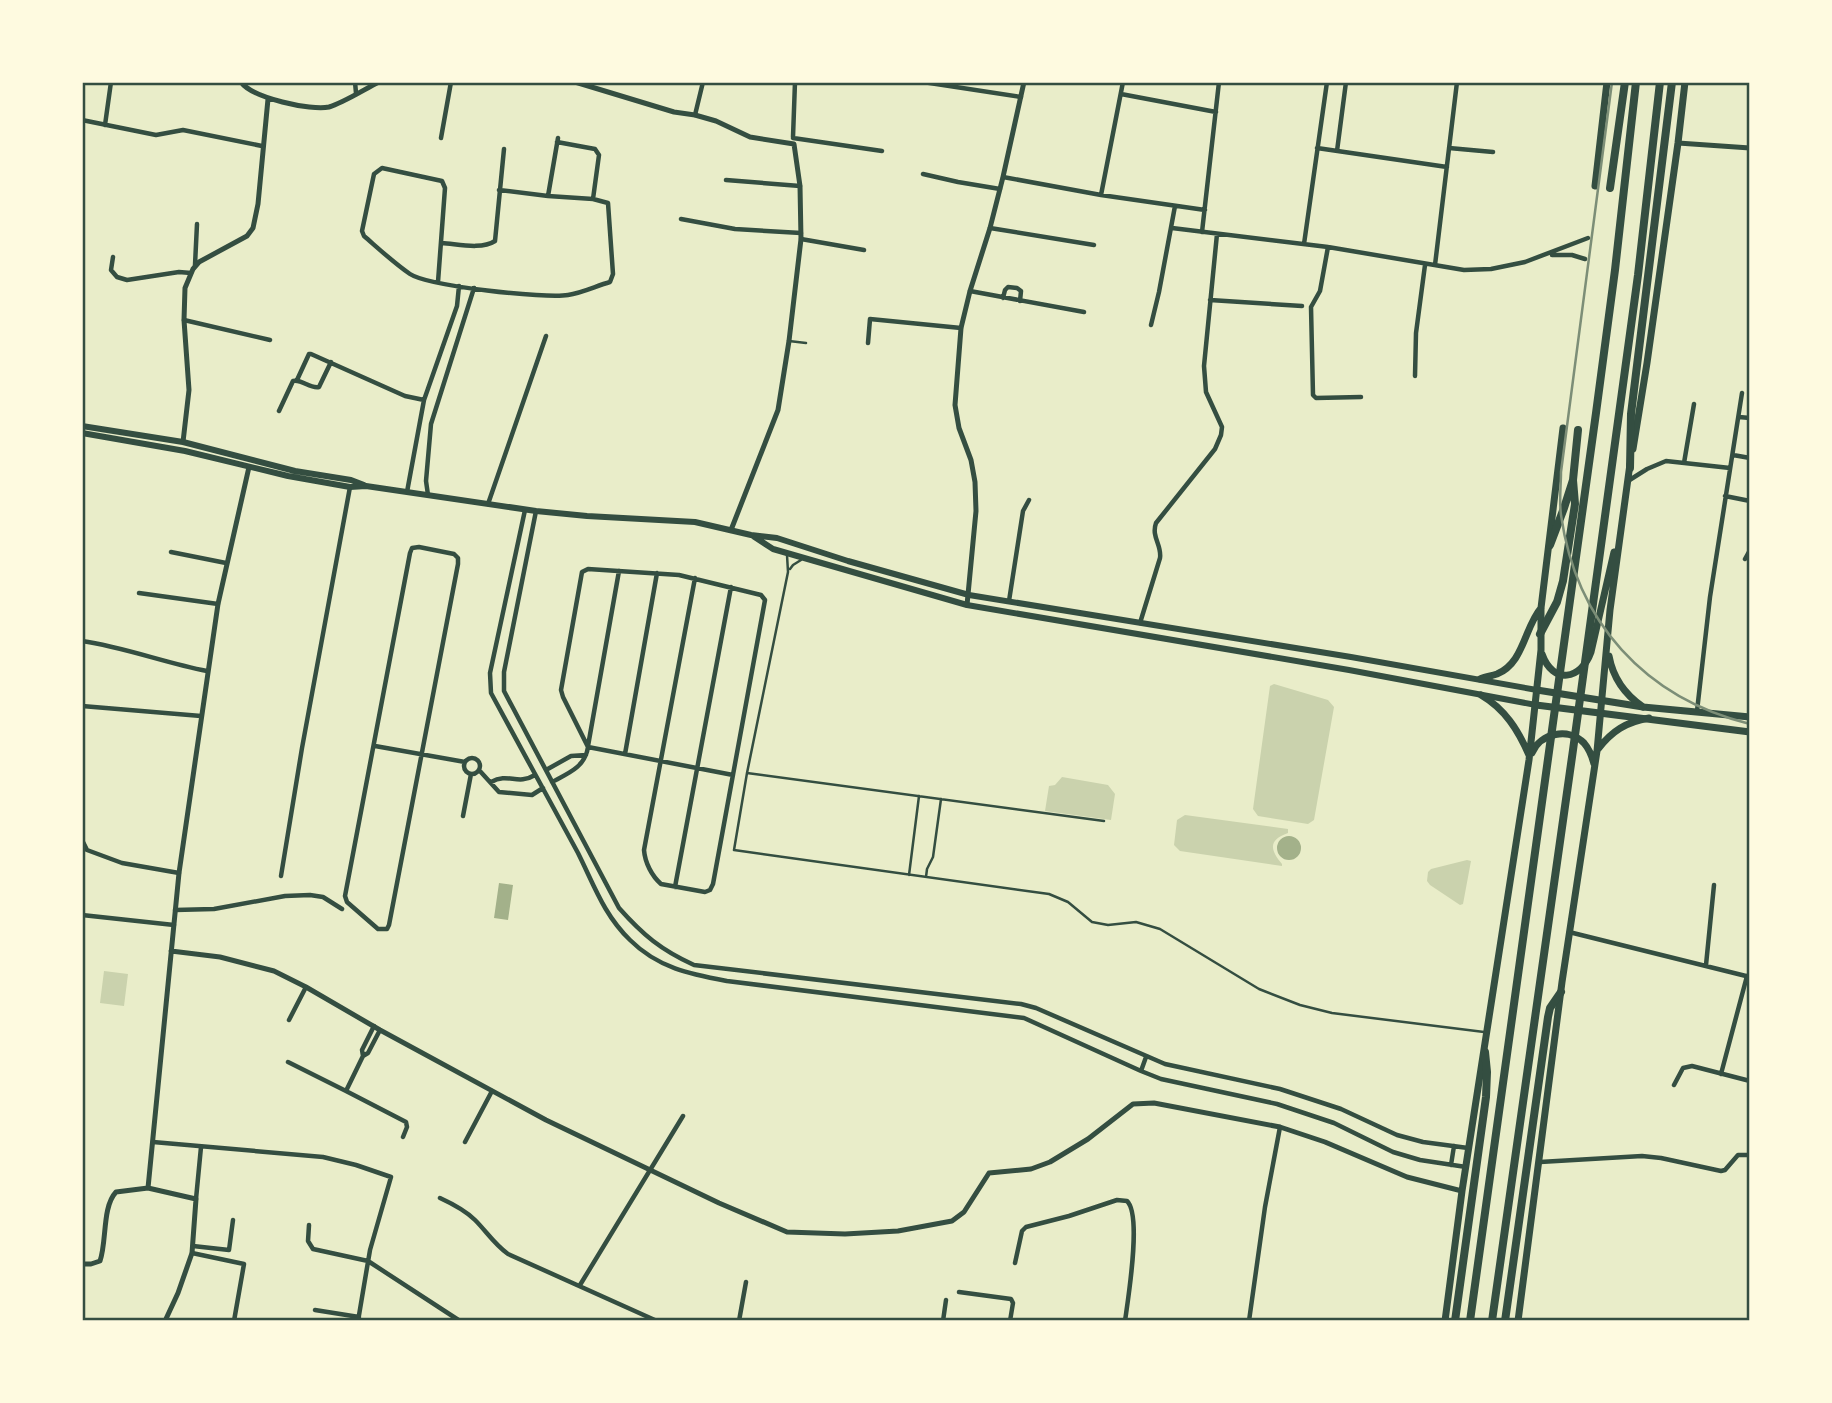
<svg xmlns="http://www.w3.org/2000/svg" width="1832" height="1403" font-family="Poppins,sans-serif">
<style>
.green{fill:#cad2ad}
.water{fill:#a3b18a}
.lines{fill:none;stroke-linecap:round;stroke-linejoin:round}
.service{stroke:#344e41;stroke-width:2.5}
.minor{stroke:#344e41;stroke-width:4.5}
.tertiary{stroke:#344e41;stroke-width:5}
.secondary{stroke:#344e41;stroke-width:6}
.primary{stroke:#344e41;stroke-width:7}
.trunk{stroke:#344e41;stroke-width:7}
.motorway{stroke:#344e41;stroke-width:8}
.rail{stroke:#7c8e77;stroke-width:2.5}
.neatline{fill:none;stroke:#344e41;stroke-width:2.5}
</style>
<rect width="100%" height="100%" fill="#e9edc9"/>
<path class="green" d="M 1274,684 L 1328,700 L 1334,707 L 1314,820 L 1308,824 L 1258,816 L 1253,809 L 1270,686 Z
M 1062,777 L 1108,785 L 1115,794 L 1111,820 L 1045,811 L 1049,786 L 1055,785 Z
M 1185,815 L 1288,829 L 1288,833 C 1268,840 1270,850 1282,864 L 1282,866 L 1180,851 L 1174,845 L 1177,820 Z
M 1467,860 L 1471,861 L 1463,904 L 1460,905 L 1430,885 L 1427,881 L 1428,872 L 1431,869 Z
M 104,971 L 128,974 L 124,1006 L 100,1003 Z"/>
<path class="water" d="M1277 848a12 12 0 1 1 24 0a12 12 0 1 1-24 0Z
M 499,883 L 513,885 L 508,920 L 494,918 Z"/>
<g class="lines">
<path class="service" d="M 789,341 L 806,343
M 787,555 L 788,572 L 747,773 L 734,850 L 1049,894 L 1068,902 L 1092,922 L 1108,925 L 1136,922 L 1160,929 L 1259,989 L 1300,1005 L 1332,1013 L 1484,1032
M 790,569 L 793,565 L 801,560
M 747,773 L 1104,821
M 909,875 L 919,796
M 926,877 L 927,869 L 933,857 L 941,799"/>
<path class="minor" d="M 355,82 L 356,93
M 923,82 L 1021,97
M 1121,94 L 1216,112
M 695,115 L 703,82
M 82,120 L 156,135 L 183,130 L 262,146
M 105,125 L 111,82
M 793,137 L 795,82
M 441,138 L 451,82
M 793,138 L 882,151
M 557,142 L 595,149 L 599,155 L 593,199
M 1317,148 L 1447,167
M 1449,148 L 1493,152
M 1337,151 L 1346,82
M 923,174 L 958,182 L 1000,189
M 1003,177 L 1101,195 L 1205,210
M 726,180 L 800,186
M 1101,195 L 1123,82
M 548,196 L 558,138
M 681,219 L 735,229 L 801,233
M 990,228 L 1094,245
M 1172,228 L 1328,247 L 1464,270 L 1491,269 L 1525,262 L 1588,238
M 1202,232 L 1219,82
M 801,239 L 864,250
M 442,243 C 458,244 481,250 495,241 L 504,149
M 1304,244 L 1327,82
M 1328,247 L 1320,291 L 1311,307 L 1313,395 L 1316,398 L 1361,397
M 1552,255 L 1572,255 L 1585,259
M 113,257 L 111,270 L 117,277 L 127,280 L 179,272 L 191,273
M 195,265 L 197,224
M 1435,265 L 1457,82
M 438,282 L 445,188 L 442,181 L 382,168 L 374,174 L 362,231 L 364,236 C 379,249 394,263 410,274 C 428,286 545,299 568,295 C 582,293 596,286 610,282 L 613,274 L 608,203 L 593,199 L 548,196 L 499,190
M 970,291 L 1084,312
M 1003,298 L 1005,290 L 1008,287 L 1017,288 L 1021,291 L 1020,301
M 1210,300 L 1302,306
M 184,320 L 270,340
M 1151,325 L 1159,292 L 1175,206
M 868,343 L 870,319 L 961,328
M 1415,376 L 1416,333 L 1425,265
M 297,380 L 309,354 L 311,354 L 405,396 L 424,400
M 279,411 L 293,381 C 302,379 310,389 319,387 L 331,362
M 1739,417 L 1750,418
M 1733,455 L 1750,458
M 1684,463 L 1694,404
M 1628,481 L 1647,469 L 1666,461 L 1730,468
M 407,492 L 424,400 L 457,306 L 459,286
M 428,495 L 426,481 L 431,424 L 474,288
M 1725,496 L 1750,501
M 488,504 L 546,336
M 525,510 L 490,673 L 491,693 C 520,746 549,800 578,853 C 594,885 604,915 630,940 C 658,968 690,974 727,981 L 1024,1018 L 1141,1071 L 1161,1079 L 1277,1104 L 1334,1123 L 1393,1152 L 1420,1160 L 1466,1167
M 536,511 L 504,672 L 504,691 L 619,908 C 643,935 661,950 694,965 L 1021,1004 L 1036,1008 L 1165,1064 L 1280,1089 L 1341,1109 L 1397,1135 L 1423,1142 L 1468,1148
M 419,547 L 454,554 L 458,558 L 458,564 L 389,925 L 387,929 L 378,929 L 347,902 L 345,896 L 410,553 L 412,548 Z
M 171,552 L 226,563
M 1745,559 L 1750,550
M 139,593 L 218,604
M 1009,601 L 1023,511 L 1029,500
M 1140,623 L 1160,558 C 1162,545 1151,537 1156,523 L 1215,449 L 1221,435 L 1222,427 L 1206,392 L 1204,366 L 1217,234
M 82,641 C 124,647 165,663 207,671
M 82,706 L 201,716
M 1697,711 L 1710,597 L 1742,393
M 375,746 L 465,762
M 588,746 L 619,571
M 588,747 L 563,697 L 561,690 L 582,572 L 588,569 L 679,575 L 761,595 L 765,600 L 713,884 L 710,890 L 705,892 L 661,884 C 652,876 645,863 644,850 L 695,578
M 625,754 L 657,573
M464 766a8 8 0 1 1 16 0a8 8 0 1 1-16 0Z
M 479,770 L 499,792 L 532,795 L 543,788
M 546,770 L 571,756 L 586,755
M 491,782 C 509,772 517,786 535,775
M 552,782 C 569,773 585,767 588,747 L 733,775
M 463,816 L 471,774
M 82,840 L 87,850 L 122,863 L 179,873
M 281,876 L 302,748 L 350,487
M 675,887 L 731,587
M 175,910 L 214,909 L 285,896 L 310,895 L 323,897 L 342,909
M 82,915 L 174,925
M 1569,932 L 1750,977
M 1706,965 L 1714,885
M 289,1020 L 306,987
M 363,1056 L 362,1050 L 374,1026
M 288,1062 L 346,1091 L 363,1056 L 368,1053 L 380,1030
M 1141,1071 L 1146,1057
M 1721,1074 L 1747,976
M 1674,1085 L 1683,1068 L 1692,1066 L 1750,1081
M 346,1091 L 406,1122 L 407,1127 L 403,1137
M 153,1142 L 323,1157 L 356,1165 L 391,1177 L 370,1250 L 358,1321
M 465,1142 L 492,1091
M 1540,1162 L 1642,1156 L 1661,1158 L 1721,1171 L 1725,1170 L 1738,1155 L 1750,1155
M 1451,1165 L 1454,1146
M 440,1198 C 453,1204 465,1210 475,1220 C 487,1232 494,1244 508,1254 L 657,1321
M 196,1199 L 201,1147
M 309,1225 L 308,1241 L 313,1249 L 368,1261 L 460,1321
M 193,1246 L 229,1250 L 233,1220
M 192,1253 L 244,1264 L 234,1321
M 1015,1263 L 1022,1231 L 1026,1227 L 1069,1216 L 1117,1200 L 1127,1201 C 1142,1215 1128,1299 1125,1321
M 580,1285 L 683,1116
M 959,1292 L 1011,1299 L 1013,1303 L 1010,1321
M 315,1310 L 359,1317
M 739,1321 L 746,1282
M 943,1321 L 946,1300
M 1249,1321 L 1265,1207 L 1280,1127"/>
<path class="tertiary" d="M 241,82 C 252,98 311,111 329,107 C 343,103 365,89 379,82
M 575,82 L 674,112 L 695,115 L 716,121 L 750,137 L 794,144 L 800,186 L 801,239 L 789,341 L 778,410 L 731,530
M 1678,143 L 1750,148
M 183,442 L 189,390 L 184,320 L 185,288 L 193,269 L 199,262 L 247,236 L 253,228 L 258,204 L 268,99
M 967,605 L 976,511 L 975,482 L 971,460 L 959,428 L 955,405 L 961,328 L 970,291 L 990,228 L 1003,177 L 1024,82
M 171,951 L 220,957 L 274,971 L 306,987 L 380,1030 L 546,1120 L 719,1203 L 787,1232 L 845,1234 L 898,1231 L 952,1221 L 964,1212 L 989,1173 L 1031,1169 L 1050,1162 L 1088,1139 L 1133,1104 L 1154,1103 L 1280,1127 L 1325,1142 L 1407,1177 L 1462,1191
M 148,1188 L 179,873 L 218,604 L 249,467
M 82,1264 L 91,1264 L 100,1261 C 107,1241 102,1207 116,1192 L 148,1188 L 196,1199 L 192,1253 L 178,1293 L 165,1321"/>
<path class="secondary" d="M 82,426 L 183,442 L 295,471 L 351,480 L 364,485
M 82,433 L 185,451 L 288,476 L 350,487 L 366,486 L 536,511 L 587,516 L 695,522 L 751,535 L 777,538 L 848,561 L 969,595 L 1351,657 L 1537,690
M 753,536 L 773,549 L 967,605 L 1349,670 L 1536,705"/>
<path class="primary" d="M 1537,690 L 1643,707 L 1750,717
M 1536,705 L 1750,732"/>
<path class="trunk" d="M 1595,186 L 1607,82
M 1633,449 L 1647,363 L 1678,143 L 1685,82
M 1542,654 C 1553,685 1581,680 1591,652 L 1614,552
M 1609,656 C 1613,678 1624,694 1643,707
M 1480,679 C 1485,677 1491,676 1497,674 C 1524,663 1524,628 1541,608
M 1481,695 C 1505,709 1518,730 1529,755
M 1598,749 C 1612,731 1626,722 1649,718
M 1532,753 C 1540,733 1569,727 1584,743 C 1590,750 1592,756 1594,764
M 1445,1321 L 1462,1191 L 1529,760 L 1541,650 L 1541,608 L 1563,428
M 1518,1321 L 1562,982 L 1597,751 L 1610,610 L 1630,464"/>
<path class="motorway" d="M 1610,188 L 1625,82
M 1630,468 L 1631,414 L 1672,82
M 1550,545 L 1564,508 L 1573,480 L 1578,430
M 1540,634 L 1557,602 L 1563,581 L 1575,504 L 1573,480
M 1455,1321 L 1486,1097 L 1487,1072 L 1485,1052
M 1470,1321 L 1596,413 L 1615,270 L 1636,82
M 1492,1321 L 1573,750 L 1638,275 L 1660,82
M 1505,1321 L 1548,1017 L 1550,1008 L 1561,992"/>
<path class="rail" d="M 1612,82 L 1561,472 C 1561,486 1559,501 1561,515 C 1576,622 1645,698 1750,724"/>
</g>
<rect width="1832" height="1403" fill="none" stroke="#fefae0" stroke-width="168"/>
<rect x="84" y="84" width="1664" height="1235" class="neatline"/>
</svg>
